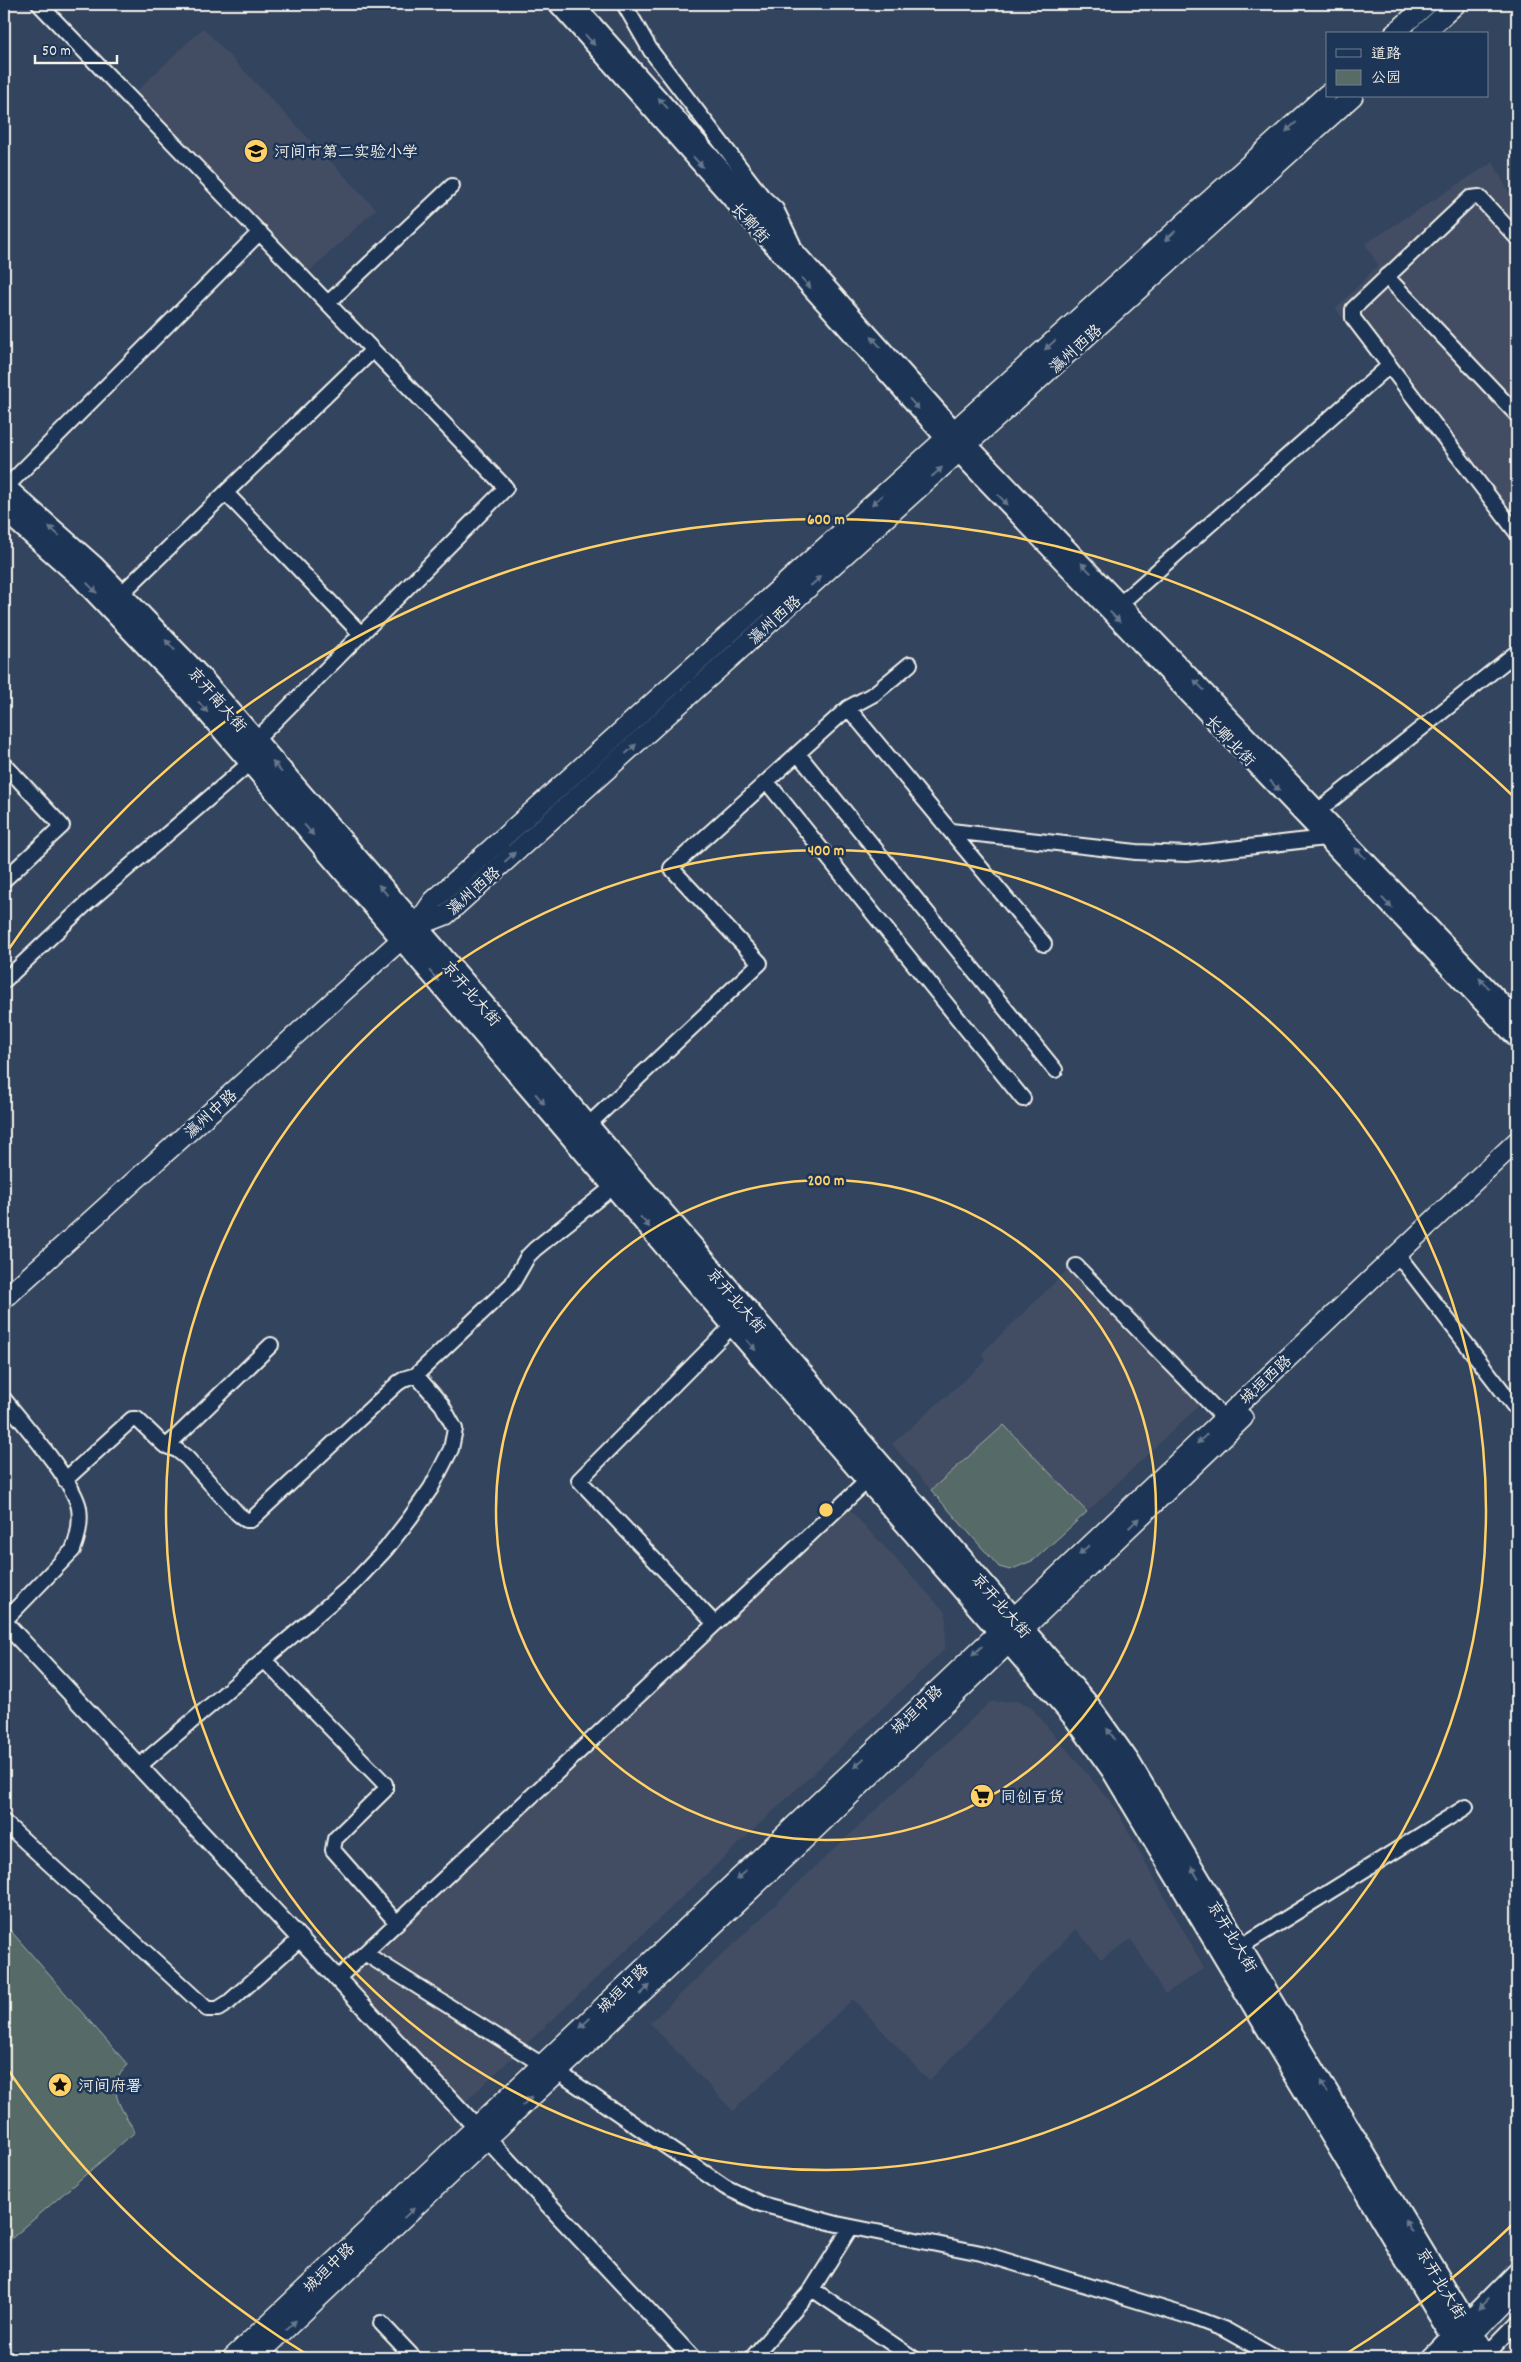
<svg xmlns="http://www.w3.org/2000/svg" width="1521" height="2362" font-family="Dekko,'LXGW WenKai TC',sans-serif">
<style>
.built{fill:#434e64}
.green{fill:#576b67;stroke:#a6aea8}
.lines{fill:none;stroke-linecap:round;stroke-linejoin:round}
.minor-casing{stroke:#f4f1e8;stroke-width:18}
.tertiary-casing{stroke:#f4f1e8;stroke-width:20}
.secondary-casing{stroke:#f4f1e8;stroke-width:22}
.primary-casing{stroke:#f4f1e8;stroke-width:25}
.minor{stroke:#1d3557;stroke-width:14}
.tertiary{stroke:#1d3557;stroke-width:16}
.secondary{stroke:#1d3557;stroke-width:19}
.primary{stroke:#1d3557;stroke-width:21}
.oneway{fill:#68778a}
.ring{fill:none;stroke:#ffd166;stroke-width:2.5}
.labels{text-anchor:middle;stroke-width:5;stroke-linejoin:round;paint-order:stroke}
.poi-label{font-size:16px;fill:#f4f1e8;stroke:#1d3557;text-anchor:start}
.street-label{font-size:16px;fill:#f4f1e8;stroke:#1d3557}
.centre{fill:#ffd166;stroke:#1d3557;stroke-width:2.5}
.ring-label{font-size:15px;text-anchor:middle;font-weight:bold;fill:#ffd166;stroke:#1d3557;stroke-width:5;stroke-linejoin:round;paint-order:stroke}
</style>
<rect width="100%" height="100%" fill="#33445f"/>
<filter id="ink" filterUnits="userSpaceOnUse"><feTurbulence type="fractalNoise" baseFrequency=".02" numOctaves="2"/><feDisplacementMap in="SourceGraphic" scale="10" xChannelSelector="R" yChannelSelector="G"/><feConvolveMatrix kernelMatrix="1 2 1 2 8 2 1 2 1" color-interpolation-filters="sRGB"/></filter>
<g filter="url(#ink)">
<path class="built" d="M 203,28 L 376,209 L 308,273 L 136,92 Z
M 1493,162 L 1517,208 L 1517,544 L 1336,309 L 1378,265 L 1365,244 Z
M 1077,1261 L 1117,1302 L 1122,1297 L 1213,1392 L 1087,1512 L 1004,1425 L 931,1490 L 892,1444 L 986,1361 L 982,1353 Z
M 849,1509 L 946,1613 L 945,1649 L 465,2102 L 349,1979 Z
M 1018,1701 L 1030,1706 L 1114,1806 L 1204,1968 L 1165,1994 L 1131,1939 L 1101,1959 L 1076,1929 L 929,2081 L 853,1999 L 733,2111 L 650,2023 L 990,1702 Z"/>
<path class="green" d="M 1004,1425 L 1087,1512 L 1034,1560 L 1010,1570 L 999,1567 L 931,1490 Z
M 4,1923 L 128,2065 C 103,2088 122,2108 135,2132 L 4,2245 Z"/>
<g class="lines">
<g class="minor-casing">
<path id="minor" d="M 39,4 L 506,488 L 255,741
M 624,4 L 651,51 L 762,196 L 776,209 L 793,244
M 1517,238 L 1479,197 L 1470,198 L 1353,309 L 1353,318 L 1517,533
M 1386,276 L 1517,415
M 328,303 L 452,186
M 5,488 L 260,232
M 226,493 L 361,634
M 121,594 L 373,350
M 1121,603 L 1389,366
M 848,708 L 1044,944
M 798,754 L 1055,1070
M 4,764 L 62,826 L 4,880
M 767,782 L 1023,1099
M 1319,810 L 1517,652
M 951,831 L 1136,852 L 1187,854 L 1325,838
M 4,981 L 87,903 L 251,762
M 587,1126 L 760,963 L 671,868 L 848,708 L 874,694 L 910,664
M 1404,1263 L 1517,1410
M 1076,1266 L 1224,1418
M 4,1399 C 22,1422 74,1481 79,1508 C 81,1521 78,1537 73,1550 L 4,1621
M 167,1446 L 271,1345
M 65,1480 L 132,1419 L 137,1419 L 164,1445 L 177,1450 L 187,1458 L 238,1514 L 246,1520 L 251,1520 L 398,1383 L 406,1378 L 416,1375
M 715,1624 L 579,1480 L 733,1325
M 264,1660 L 385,1784 L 385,1790 L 335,1839 L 333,1850 L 397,1923
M 138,1767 L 353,1584 L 386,1549 L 410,1518 L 431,1488 L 451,1449 L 455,1429 L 442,1405 L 416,1375 L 512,1284 L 528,1256 L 535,1249 L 614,1186
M 4,1822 L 207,2009 L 218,2009 L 229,2002 L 300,1939
M 1240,1947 L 1466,1807
M 366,1954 L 541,2064
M 337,1979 L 868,1480
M 558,2072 L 725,2187 L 761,2204 L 837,2224 L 981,2253 L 1194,2318 L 1226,2330 L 1276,2358
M 812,2289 L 913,2358
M 381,2323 L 414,2358
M 752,2358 L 812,2289 L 851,2227
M 1429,2358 L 1517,2269
M 1483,2358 L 1517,2323"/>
</g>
<g class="tertiary-casing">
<path id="tertiary" d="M 557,4 L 945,439 L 1517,1040
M 575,4 L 955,430 L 1517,1018
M 4,1622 L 692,2358"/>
</g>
<g class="secondary-casing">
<path id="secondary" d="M 1394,34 L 1427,4
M 1423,34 L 1456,4
M 415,927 L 446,915 L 1353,96
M 4,1299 L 415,927 L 433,901 L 1327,94
M 232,2358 L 1517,1141
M 255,2358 L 810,1834 L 1243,1418
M 1449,2358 L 1517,2289"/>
</g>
<g class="primary-casing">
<path id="primary" d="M 4,487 L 93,566 L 201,678 L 1089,1706 L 1128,1761 L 1487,2358
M 4,509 L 82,578 L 188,689 L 733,1325 L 1075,1718 L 1113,1771 L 1465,2358"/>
</g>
<use href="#minor" class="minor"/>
<use href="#tertiary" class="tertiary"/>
<use href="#secondary" class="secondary"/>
<use href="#primary" class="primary"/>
</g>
<defs><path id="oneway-solid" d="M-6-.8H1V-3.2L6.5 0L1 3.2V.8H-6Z" transform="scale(1.25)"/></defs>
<g class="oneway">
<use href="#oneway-solid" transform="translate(590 40) rotate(48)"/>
<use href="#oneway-solid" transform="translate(663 103) rotate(-132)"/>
<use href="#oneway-solid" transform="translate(1291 127) rotate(138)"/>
<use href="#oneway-solid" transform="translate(698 162) rotate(48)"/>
<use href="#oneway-solid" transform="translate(1170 236) rotate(138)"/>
<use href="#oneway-solid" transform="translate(806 283) rotate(48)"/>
<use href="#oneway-solid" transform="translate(876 342) rotate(-132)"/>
<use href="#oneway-solid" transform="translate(1050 345) rotate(138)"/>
<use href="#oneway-solid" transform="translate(914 404) rotate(48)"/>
<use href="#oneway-solid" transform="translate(937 472) rotate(-42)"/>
<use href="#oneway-solid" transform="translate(877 500) rotate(138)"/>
<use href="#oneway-solid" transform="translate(1003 500) rotate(46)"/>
<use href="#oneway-solid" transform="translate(54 531) rotate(-138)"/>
<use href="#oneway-solid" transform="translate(1086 568) rotate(-134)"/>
<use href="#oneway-solid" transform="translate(816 581) rotate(-42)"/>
<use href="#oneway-solid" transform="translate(92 588) rotate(45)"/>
<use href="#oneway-solid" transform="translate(1115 617) rotate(46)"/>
<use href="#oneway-solid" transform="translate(170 645) rotate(-133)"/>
<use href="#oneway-solid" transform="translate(1199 685) rotate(-134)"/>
<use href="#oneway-solid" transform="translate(203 707) rotate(49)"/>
<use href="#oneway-solid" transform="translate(631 749) rotate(-42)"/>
<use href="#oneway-solid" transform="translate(277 767) rotate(-131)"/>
<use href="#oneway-solid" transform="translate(1275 786) rotate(46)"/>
<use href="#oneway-solid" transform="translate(309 830) rotate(49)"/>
<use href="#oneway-solid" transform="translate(1360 853) rotate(-134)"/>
<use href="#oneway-solid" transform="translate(510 857) rotate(-42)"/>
<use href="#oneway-solid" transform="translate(383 890) rotate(-131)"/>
<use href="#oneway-solid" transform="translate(1387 903) rotate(46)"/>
<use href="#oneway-solid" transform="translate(434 976) rotate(49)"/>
<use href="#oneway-solid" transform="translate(1484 983) rotate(-134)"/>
<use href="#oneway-solid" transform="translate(540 1099) rotate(49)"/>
<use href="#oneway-solid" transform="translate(645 1222) rotate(49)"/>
<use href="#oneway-solid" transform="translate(751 1345) rotate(49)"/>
<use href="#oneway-solid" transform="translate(1202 1439) rotate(137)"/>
<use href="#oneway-solid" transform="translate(1134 1523) rotate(-44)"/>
<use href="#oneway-solid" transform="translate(1084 1550) rotate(137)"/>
<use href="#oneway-solid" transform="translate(977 1651) rotate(137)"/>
<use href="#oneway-solid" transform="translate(1111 1734) rotate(-126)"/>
<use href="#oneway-solid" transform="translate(859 1763) rotate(137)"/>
<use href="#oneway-solid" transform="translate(1195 1873) rotate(-121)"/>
<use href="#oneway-solid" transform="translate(741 1875) rotate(136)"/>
<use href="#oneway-solid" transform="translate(645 1990) rotate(-43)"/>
<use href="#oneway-solid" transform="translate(585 2023) rotate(136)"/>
<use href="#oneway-solid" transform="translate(1324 2087) rotate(-121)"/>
<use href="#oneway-solid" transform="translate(527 2101) rotate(-43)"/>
<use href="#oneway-solid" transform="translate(409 2213) rotate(-43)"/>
<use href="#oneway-solid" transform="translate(1408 2226) rotate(-121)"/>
<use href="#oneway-solid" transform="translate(1483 2304) rotate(134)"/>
<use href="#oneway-solid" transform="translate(291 2325) rotate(-43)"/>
</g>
</g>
<g class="ring">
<circle cx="826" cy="1510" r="330"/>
<circle cx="826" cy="1510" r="660"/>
<path d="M1514 2223A991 991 0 0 1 1344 2355M308 2355A991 991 0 0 1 4 2064M4 956A991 991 0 0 1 1514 797"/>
</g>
<defs>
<g id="school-disc" transform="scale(1.25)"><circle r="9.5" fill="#ffd166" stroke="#1d3557"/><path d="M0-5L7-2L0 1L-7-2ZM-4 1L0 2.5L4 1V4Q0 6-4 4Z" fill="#111"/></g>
<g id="supermarket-disc" transform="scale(1.25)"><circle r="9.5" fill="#ffd166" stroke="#1d3557"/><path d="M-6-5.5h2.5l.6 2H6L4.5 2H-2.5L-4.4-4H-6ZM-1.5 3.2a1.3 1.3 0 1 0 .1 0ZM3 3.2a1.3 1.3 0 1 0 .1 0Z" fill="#111"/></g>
<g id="sight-disc" transform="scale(1.25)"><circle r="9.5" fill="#ffd166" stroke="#1d3557"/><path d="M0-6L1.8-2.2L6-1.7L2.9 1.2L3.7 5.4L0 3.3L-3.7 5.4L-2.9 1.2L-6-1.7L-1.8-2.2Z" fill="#111"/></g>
</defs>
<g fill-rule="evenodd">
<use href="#school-disc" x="256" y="151"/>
<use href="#supermarket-disc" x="982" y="1796"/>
<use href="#sight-disc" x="60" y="2085"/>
</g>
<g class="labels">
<g class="poi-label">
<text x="274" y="157">河间市第二实验小学</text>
<text x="1000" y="1802">同创百货</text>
<text x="78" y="2091">河间府署</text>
</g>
<g class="street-label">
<text transform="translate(751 222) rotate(48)" y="6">长卿街</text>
<text transform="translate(1075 348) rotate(-42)" y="6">瀛州西路</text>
<text transform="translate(774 619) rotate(-42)" y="6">瀛州西路</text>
<text transform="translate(218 699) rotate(49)" y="6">京开南大街</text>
<text transform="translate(1231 740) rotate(46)" y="6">长卿北街</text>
<text transform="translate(473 890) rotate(-41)" y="6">瀛州西路</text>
<text transform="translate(472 993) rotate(49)" y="6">京开北大街</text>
<text transform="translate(210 1113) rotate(-42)" y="6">瀛州中路</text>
<text transform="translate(737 1300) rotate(49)" y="6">京开北大街</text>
<text transform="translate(1265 1379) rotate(-43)" y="6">城垣西路</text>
<text transform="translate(1002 1605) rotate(49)" y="6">京开北大街</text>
<text transform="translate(916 1709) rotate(-43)" y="6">城垣中路</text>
<text transform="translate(1233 1936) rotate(59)" y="6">京开北大街</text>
<text transform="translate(622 1988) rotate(-44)" y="6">城垣中路</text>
<text transform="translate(328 2267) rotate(-44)" y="6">城垣中路</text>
<text transform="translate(1442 2283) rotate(59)" y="6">京开北大街</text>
</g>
</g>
<circle cx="826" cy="1510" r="8" class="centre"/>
<g class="ring-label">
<text x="826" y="524">600 m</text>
<text x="826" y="855">400 m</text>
<text x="826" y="1185">200 m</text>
</g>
<rect width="1521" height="2362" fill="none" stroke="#1d3557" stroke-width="20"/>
<rect x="10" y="10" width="1501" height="2342" fill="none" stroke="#f4f1e8" stroke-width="2" filter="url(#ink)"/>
<rect x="1326" y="32" width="162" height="65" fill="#1d3557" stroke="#738091"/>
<rect x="1336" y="49" width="25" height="8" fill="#1d3557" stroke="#738091"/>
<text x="1371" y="58" font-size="15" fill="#f4f1e8">道路</text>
<rect x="1336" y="70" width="25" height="15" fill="#576b67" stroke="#738091"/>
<text x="1371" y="82" font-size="15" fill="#f4f1e8">公园</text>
<path d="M35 55v8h82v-8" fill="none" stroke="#f4f1e8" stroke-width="2.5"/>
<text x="42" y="55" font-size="15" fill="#f4f1e8" stroke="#1d3557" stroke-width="4" paint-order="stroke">50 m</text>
</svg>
